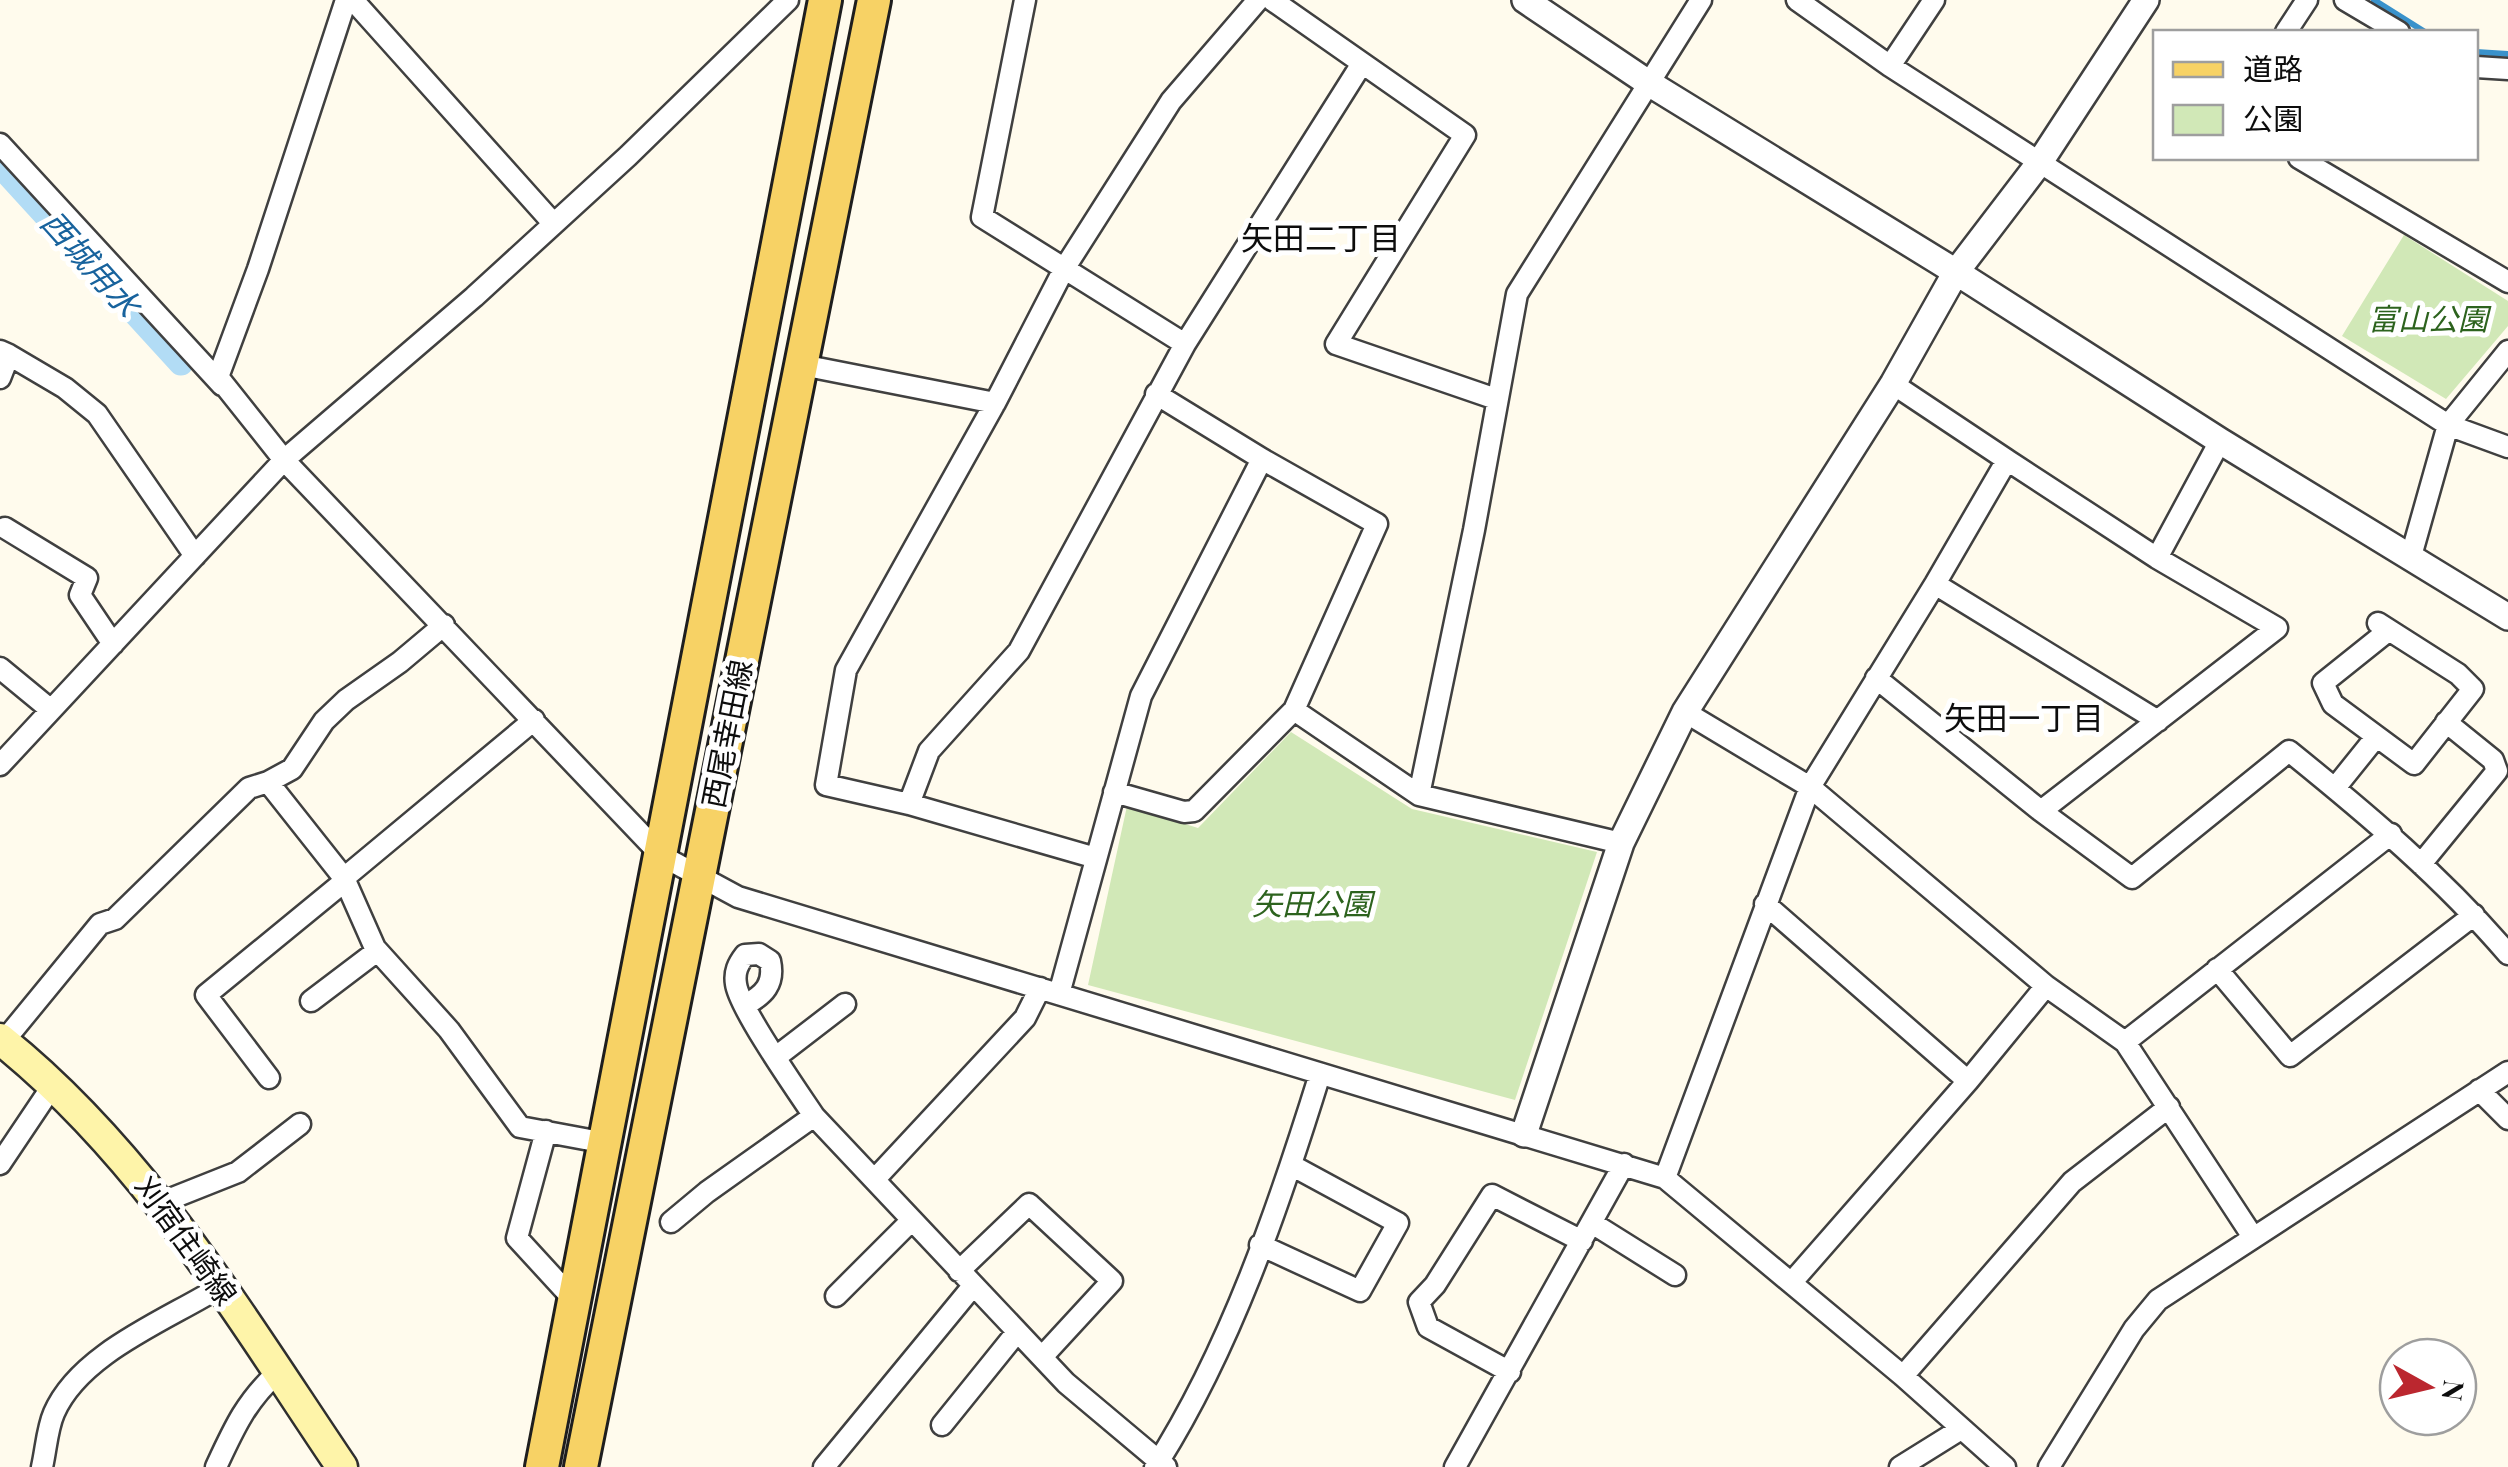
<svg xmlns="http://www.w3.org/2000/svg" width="2508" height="1467" font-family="'Playfair Display','Noto Sans JP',serif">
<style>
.green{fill:#d1e8b7}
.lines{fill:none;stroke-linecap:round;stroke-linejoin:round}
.stream{stroke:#3a92cb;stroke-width:6}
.canal{stroke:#b2dcf5;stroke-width:25}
.minor-casing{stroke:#404040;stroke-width:25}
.tertiary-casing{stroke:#404040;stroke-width:30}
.secondary-casing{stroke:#2f2f2f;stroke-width:35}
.primary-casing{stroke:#1e1e1e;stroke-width:38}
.minor{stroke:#fff;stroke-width:20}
.tertiary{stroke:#fff;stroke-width:25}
.secondary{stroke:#fef4a9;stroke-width:30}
.primary{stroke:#f7d265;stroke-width:32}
.labels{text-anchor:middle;stroke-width:10;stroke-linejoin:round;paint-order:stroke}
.park-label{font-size:30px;font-style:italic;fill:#2d631e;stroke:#fff}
.street-label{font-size:30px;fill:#0d0d0d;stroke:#fff}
.neighbourhood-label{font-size:32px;fill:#0d0d0d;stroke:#fff}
.water-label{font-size:32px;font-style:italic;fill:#18639d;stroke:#fff}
</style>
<rect width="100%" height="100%" fill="#fffbed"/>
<path class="green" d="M 2404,235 L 2508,301 L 2508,326 L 2446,399 L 2342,336 Z
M 1291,732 L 1412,809 L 1597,852 L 1515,1100 L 1088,985 L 1127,806 L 1198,828 Z"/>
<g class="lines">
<path class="stream" d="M 2374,0 L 2425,32
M 2476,52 L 2508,54"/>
<path class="canal" d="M 0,165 L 181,363"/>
<g class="minor-casing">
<path id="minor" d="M 346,0 L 258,269 L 218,377 L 284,460 L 662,856 L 738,897 L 1665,1178 L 1903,1376 L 2005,1467
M 353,0 L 553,223
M 1025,0 L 982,217 L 1185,344
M 1272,0 L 1465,135 L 1336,344 L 1496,399
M 1797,0 L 1890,66 L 2448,425 L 2508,447
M 2345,0 L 2399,32
M 2286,32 L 2307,0
M 1890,66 L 1934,0
M 2476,67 L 2508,69
M 0,144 L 222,385
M 2299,158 L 2508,282
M 0,351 L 9,355 L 0,378
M 9,355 L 65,388 L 97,414 L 195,556
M 802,365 L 995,403
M 1893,384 L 2007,460
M 1262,459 L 1377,524 L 1294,710
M 5,528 L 87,578 L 80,595 L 113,644
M 2411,556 L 2448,425 L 2508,351
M 2157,558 L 2220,441
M 1935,584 L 2158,721
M 2378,623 L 2458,674 L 2473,689 L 2414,764 L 2333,704 L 2323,683 L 2388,631
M 0,668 L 51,710
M 1876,678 L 2041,811
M 1685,712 L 1810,787 L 2046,986 L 2125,1042 L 2253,1237
M 534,720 L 344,878 L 375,948 L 449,1030 L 520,1127 L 606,1143
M 0,765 L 284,460 L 474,297 L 628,156 L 788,0
M 2335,788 L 2376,737
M 1114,792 L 1184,812 L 1194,811 L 1294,710 L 1419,795 L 1621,843
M 1419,795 L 1474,530 L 1517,294 L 1701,0
M 909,804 L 929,751 L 1019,651 L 1185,344 L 1361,65
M 1096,858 L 909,804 L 826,785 L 846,670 L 995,403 L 1064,269 L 1171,101 L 1258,0
M 2421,864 L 2497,771 L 2493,760 L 2446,722
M 344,878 L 268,782 L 292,769 L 324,721 L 346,700 L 400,662 L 444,625
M 1765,904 L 1968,1081
M 2217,969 L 2290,1056 L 2474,915
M 1059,994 L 1141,696 L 1262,459 L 1156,394
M 311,1001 L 377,951
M 745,1005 C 764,995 775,984 770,961 L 759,954 L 745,955 C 738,964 734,972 736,984 C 739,1008 798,1092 814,1116 L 1066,1383 L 1166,1467
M 4,1041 L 100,924 L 115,919 L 249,788 L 268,782
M 2125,1042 L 2391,834
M 776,1057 L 845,1004
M 269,1078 L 206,995 L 345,881
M 2479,1090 L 2508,1119
M 546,1131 L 517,1238 L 573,1299
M 0,1164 L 53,1085
M 1665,1178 L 1810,787 L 1935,584 L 2007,460 L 2157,558 L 2277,628 L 2041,811 L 2132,878 L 2289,751 C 2367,814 2443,878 2508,954
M 875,1179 L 1025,1018 L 1040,988
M 160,1203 L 238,1172 L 300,1124
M 671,1222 L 707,1192 L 814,1116
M 1592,1223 L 1675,1275
M 1260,1245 L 1360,1291 L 1398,1223 L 1291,1165
M 959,1271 L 1029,1204 L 1112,1281 L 1042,1357
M 1792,1282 L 1968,1081 L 2046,986
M 836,1296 L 912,1220
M 1510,1372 L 1428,1327 L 1419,1302 L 1435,1285 L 1492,1195 L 1582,1241
M 1903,1376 L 2072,1182 L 2169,1107
M 942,1425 L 1017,1332
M 42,1467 C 46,1450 47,1429 54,1413 C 80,1353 167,1320 220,1287
M 216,1467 C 234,1428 246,1401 278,1372
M 824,1467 L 973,1286
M 1155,1467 C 1230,1350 1279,1206 1320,1074
M 1455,1467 L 1624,1164
M 1900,1467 L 1961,1429
M 2049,1467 L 2134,1329 L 2158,1300 L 2508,1072"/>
</g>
<g class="tertiary-casing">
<path id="tertiary" d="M 1525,0 L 1647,82 L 1956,272 L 2220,441 L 2508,617
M 1524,1134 L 1621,843 L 1685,712 L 1893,384 L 1956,272 L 2040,162 L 2146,0"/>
</g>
<g class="secondary-casing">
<path id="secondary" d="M 0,1039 C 144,1154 240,1316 342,1467"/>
</g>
<g class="primary-casing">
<path id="primary" d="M 542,1467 L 825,0
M 581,1467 L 874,0"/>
</g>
<use href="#minor" class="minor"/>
<use href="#tertiary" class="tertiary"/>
<use href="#secondary" class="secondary"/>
<use href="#primary" class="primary"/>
</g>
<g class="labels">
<g class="park-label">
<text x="2428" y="330">富山公園</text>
<text x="1312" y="915">矢田公園</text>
</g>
<g class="street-label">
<text transform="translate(728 734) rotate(-79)" y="10">西尾幸田線</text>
<text transform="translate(185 1241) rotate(54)" y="10">刈宿住崎線</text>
</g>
<g class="neighbourhood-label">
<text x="1321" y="250">矢田二丁目</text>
<text x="2024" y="730">矢田一丁目</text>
</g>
<g class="water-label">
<text transform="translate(90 264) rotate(48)" y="11">西城用水</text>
</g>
</g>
<rect x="2153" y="30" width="325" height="130" fill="#ffffff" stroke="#9e9e9e" stroke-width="2.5"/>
<rect x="2173" y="62" width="50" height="15" fill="#f7d265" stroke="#9e9e9e" stroke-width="2.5"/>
<text x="2243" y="80" font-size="30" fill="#0d0d0d">道路</text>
<rect x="2173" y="105" width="50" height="30" fill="#d1e8b7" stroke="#9e9e9e" stroke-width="2.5"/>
<text x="2243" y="130" font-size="30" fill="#0d0d0d">公園</text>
<g transform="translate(2428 1387) rotate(98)"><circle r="48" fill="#ffffff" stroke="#9e9e9e" stroke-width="2.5"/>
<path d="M0-8L18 38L0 25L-18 38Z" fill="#bb272f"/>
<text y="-15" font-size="28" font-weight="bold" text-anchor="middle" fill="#0d0d0d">N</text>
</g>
</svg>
